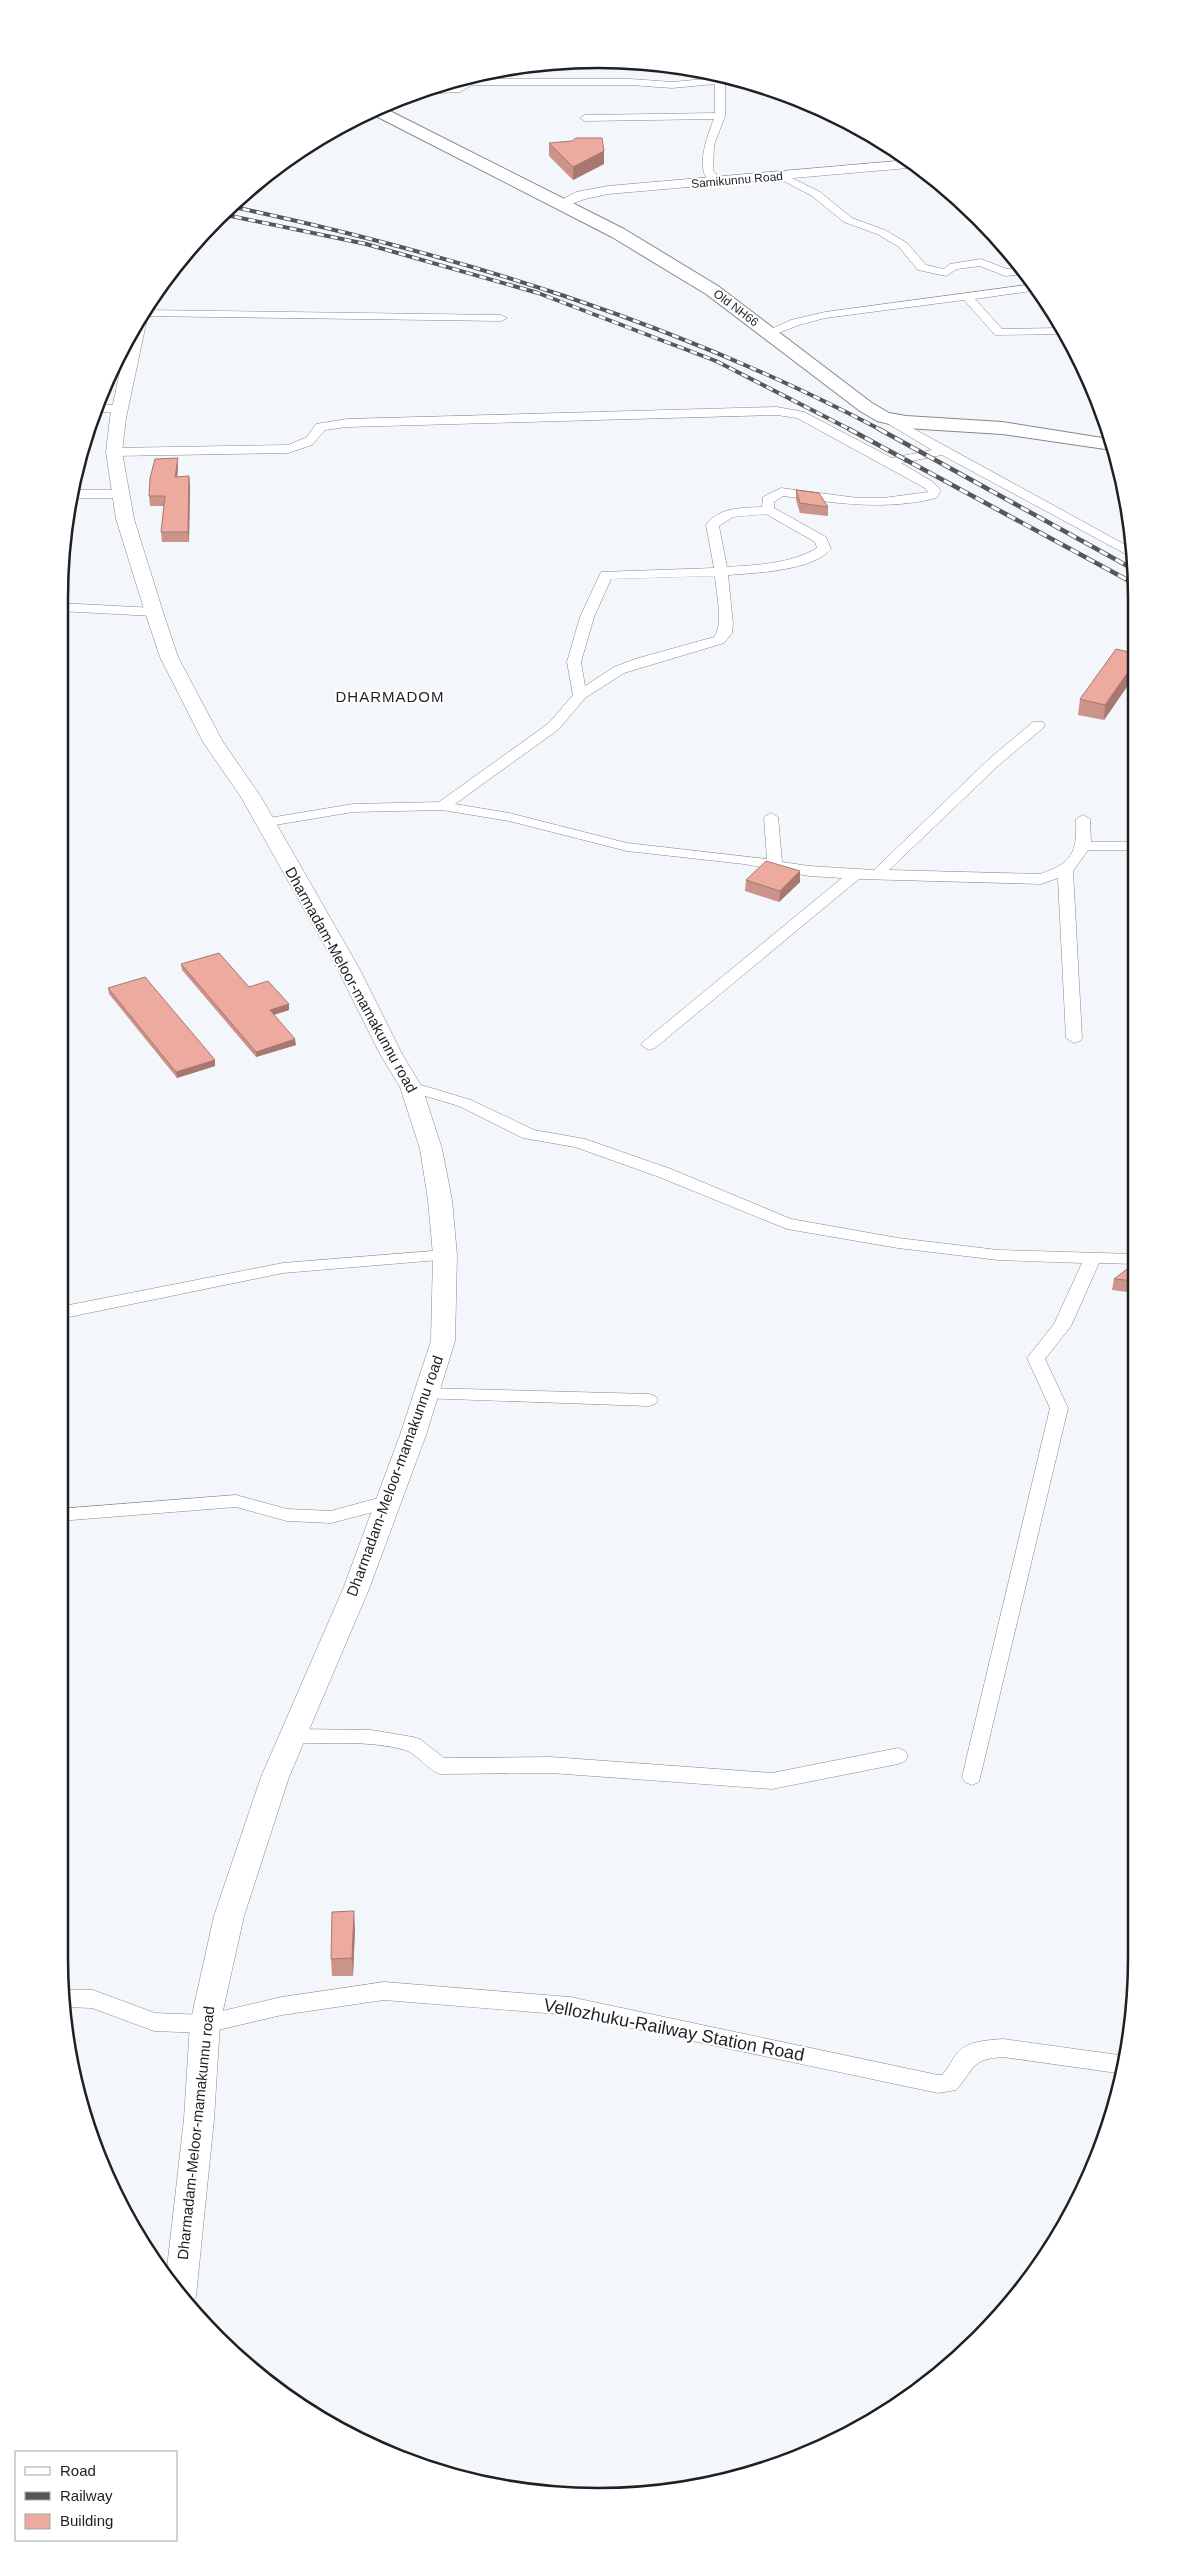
<svg xmlns="http://www.w3.org/2000/svg" width="1196" height="2556" font-family="Helvetica,sans-serif">
<style>
.lines{fill:none;stroke-linecap:round;stroke-linejoin:round}
.street-casing{stroke:#84888c;stroke-width:1}
.secondary-casing{stroke:#84888c;stroke-width:1}
.primary-casing{stroke:#84888c;stroke-width:2}
.street{fill:#fff;fill-rule:evenodd}
.secondary{fill:#fff;fill-rule:evenodd}
.primary{fill:#fff;fill-rule:evenodd}
.rail-far1-casing{stroke:#55585a;stroke-width:4}
.rail-casing{stroke:#55585a;stroke-width:4.5}
.rail-far1{stroke:#fff;stroke-width:2.5;stroke-dasharray:7;stroke-linecap:butt}
.rail{stroke:#fff;stroke-width:3;stroke-dasharray:9;stroke-linecap:butt}
.wall{fill:#cc938a}
.shaded-wall{fill:#a67870}
.building{fill:#edaba0;stroke:#a67870}
.labels{text-anchor:middle;stroke-width:4;stroke-linejoin:round;paint-order:stroke}
.far-street-label{font-size:12px;fill:#1e2021;stroke:#fff}
.far-quarter-label{font-size:15px;letter-spacing:1px;fill:#1e2021;stroke:#fff}
.street-label{font-size:15px;fill:#1e2021;stroke:#fff}
.near-street-label{font-size:18px;fill:#1e2021;stroke:#fff}
.rim{fill:none;stroke:#1e2021;stroke-width:2.5}
</style>
<rect width="100%" height="100%" fill="#f3f7fc"/>
<g class="lines">
<g class="street-casing">
<path id="street" d="M 720,74 L 729,77 L 725,81 L 725,116 L 714,145 L 713,170 L 722,182 L 717,185 C 691,178 707,136 714,119 L 585,121 L 580,118 L 585,115 L 715,113 L 715,84 L 672,88 L 631,85 L 472,85 L 460,92 L 421,94 L 417,92 L 433,87 L 457,86 L 471,79 L 631,79 L 672,82 L 717,78 Z
M 782,173 L 820,192 L 852,218 L 885,230 L 907,243 L 926,265 L 944,269 L 950,264 L 981,259 L 1007,269 L 1024,268 L 1028,274 L 1005,276 L 980,266 L 957,269 L 946,276 L 918,270 L 899,247 L 877,234 L 844,222 L 812,196 L 778,178 L 777,176 Z
M 1034,284 L 1038,290 L 975,299 L 1002,329 L 1059,328 L 1063,334 L 995,335 L 964,300 L 825,318 L 799,325 L 768,337 L 762,333 L 791,320 L 825,312 Z
M 144,310 L 501,315 L 507,318 L 501,321 L 140,316 Z
M 96,404 L 120,405 L 126,409 L 120,413 L 95,412 Z
M 777,407 L 804,412 L 892,458 L 932,450 L 877,417 L 883,413 L 887,414 L 1133,549 L 1133,558 L 942,455 L 901,463 L 933,482 L 941,491 L 936,498 C 885,511 835,503 783,496 L 774,502 L 774,508 L 826,537 L 831,549 C 813,571 754,573 728,575 L 733,624 L 732,633 L 724,643 L 624,673 L 585,698 L 559,729 L 455,804 L 509,813 L 627,843 L 767,859 L 764,817 L 771,813 L 778,817 L 782,862 L 809,866 L 874,870 L 989,759 L 1033,722 L 1043,722 L 1045,725 L 1043,728 L 999,765 L 889,870 L 1040,874 C 1073,863 1077,853 1076,819 L 1083,815 L 1090,819 L 1091,842 L 1134,842 L 1134,850 L 1088,850 L 1073,871 L 1082,1038 L 1080,1041 L 1074,1043 L 1066,1038 L 1058,878 L 1041,884 L 859,879 L 655,1048 L 649,1050 L 641,1045 L 643,1042 L 842,878 L 809,876 L 744,864 L 627,851 L 509,821 L 442,810 L 353,812 L 263,827 L 256,823 L 263,819 L 353,804 L 439,802 L 549,723 L 573,695 L 567,662 L 580,617 L 601,572 L 714,568 L 706,525 C 719,507 741,508 762,507 L 763,497 L 781,488 L 858,498 L 883,498 L 928,492 L 925,488 L 797,418 L 777,415 L 347,427 L 325,430 L 312,445 L 288,453 L 114,456 L 108,452 L 114,448 L 288,445 L 307,437 L 316,424 L 347,419 ZM 766,514 L 815,542 L 817,548 C 790,564 757,565 727,567 L 719,526 L 733,517 ZM 715,576 C 716,591 724,626 714,637 L 635,659 L 614,667 L 585,686 L 581,662 L 594,617 L 611,579 Z
M 70,490 L 121,490 L 127,494 L 121,498 L 69,498 Z
M 59,603 L 154,608 L 161,612 L 154,616 L 59,611 Z
M 411,1082 L 471,1100 L 534,1130 L 585,1139 L 671,1169 L 791,1219 L 898,1238 L 998,1250 L 1135,1254 L 1135,1264 L 1099,1263 L 1071,1326 L 1045,1359 L 1068,1408 L 979,1782 L 972,1785 L 965,1782 L 962,1777 L 1050,1408 L 1027,1358 L 1054,1324 L 1082,1263 L 998,1260 L 898,1248 L 787,1229 L 659,1177 L 575,1147 L 523,1138 L 459,1106 L 405,1090 L 403,1087 Z
M 445,1250 L 451,1251 L 454,1255 L 451,1259 L 283,1273 L 59,1319 L 59,1307 L 283,1263 Z
M 426,1388 L 649,1394 L 655,1396 L 658,1400 L 655,1404 L 649,1406 L 420,1398 L 417,1394 L 420,1390 Z
M 236,1495 L 287,1509 L 331,1511 L 389,1495 L 396,1496 L 398,1501 L 396,1506 L 331,1523 L 287,1521 L 236,1507 L 59,1521 L 59,1509 Z
M 293,1729 L 371,1730 L 413,1737 L 420,1739 L 444,1758 L 551,1757 L 772,1773 L 898,1748 L 905,1751 L 908,1756 L 905,1761 L 898,1764 L 772,1789 L 551,1773 L 440,1774 C 426,1769 418,1754 405,1750 C 370,1740 330,1744 293,1743 L 286,1741 L 283,1736 L 286,1731 Z
M 384,1982 L 570,1997 L 938,2075 L 942,2075 C 949,2068 952,2059 958,2052 C 968,2041 989,2040 1003,2039 L 1126,2056 L 1127,2063 L 1124,2074 L 1003,2057 C 970,2059 975,2069 956,2090 L 938,2093 L 570,2015 L 384,2000 L 282,2015 L 205,2033 L 154,2031 L 92,2008 L 64,2007 L 62,1990 L 93,1990 L 155,2013 L 205,2015 L 282,1997 Z"/>
</g>
<g class="secondary-casing">
<path id="secondary" d="M 909,160 L 920,167 L 608,194 L 585,199 L 561,208 L 554,204 L 576,192 L 608,186 Z
M 141,315 L 147,319 L 126,418 L 122,452 L 134,519 L 163,612 L 178,657 L 223,742 L 261,797 L 359,968 L 402,1054 L 422,1087 L 442,1149 L 452,1200 L 457,1255 L 455,1341 L 426,1435 L 369,1589 L 289,1777 L 244,1916 L 220,2024 L 214,2119 L 196,2296 L 191,2306 L 188,2307 L 166,2277 L 184,2119 L 190,2024 L 214,1916 L 261,1777 L 343,1589 L 400,1435 L 431,1341 L 433,1255 L 428,1200 L 420,1149 L 400,1087 L 380,1054 L 337,968 L 241,797 L 203,742 L 160,657 L 145,612 L 116,519 L 106,452 L 110,418 L 126,343 Z"/>
</g>
<g class="primary-casing">
<path id="primary" d="M 380,106 L 624,229 L 718,286 L 872,403 L 889,413 L 906,416 L 1002,422 L 1109,439 L 1112,450 L 1002,434 L 906,428 L 877,421 L 860,411 L 706,294 L 612,237 L 368,112 Z"/>
</g>
<use href="#street" class="street"/>
<use href="#secondary" class="secondary"/>
<use href="#primary" class="primary"/>
<g class="rail-far1-casing">
<path id="rail-far1" d="M 229,206 C 455,254 676,322 881,430
M 221,214 L 366,244 L 538,293 L 716,361 L 851,430"/>
</g>
<g class="rail-casing">
<path id="rail" d="M 849,429 L 1133,583
M 879,429 L 1133,569"/>
</g>
<use href="#rail-far1" class="rail-far1"/>
<use href="#rail" class="rail"/>
</g>
<path class="wall" d="M 549,143 L 604,151 L 604,164 L 573,180 L 549,156 Z
M 178,468 L 177,477 L 189,476 L 190,486 L 189,542 L 162,542 L 161,532 L 164,506 L 150,506 L 149,496 Z
M 796,490 L 828,507 L 828,516 L 800,513 L 796,500 Z
M 1133,653 L 1133,678 L 1104,720 L 1078,715 L 1080,699 Z
M 800,871 L 800,882 L 779,902 L 745,891 L 746,880 Z
M 181,964 L 249,987 L 289,1010 L 274,1015 L 296,1045 L 256,1057 L 182,970 Z
M 108,988 L 215,1060 L 215,1066 L 177,1078 L 109,994 Z
M 1135,1263 L 1135,1293 L 1112,1290 L 1114,1279 Z
M 355,1929 L 353,1976 L 332,1976 L 331,1959 Z"/>
<path class="shaded-wall" d="M 604,151 L 604,164 L 573,180 L 573,167 Z
M 178,458 L 178,468 L 176,487 L 175,477 Z
M 189,476 L 190,486 L 189,542 L 188,532 Z
M 1133,665 L 1133,678 L 1104,720 L 1105,705 Z
M 800,871 L 800,882 L 779,902 L 780,891 Z
M 289,1004 L 289,1010 L 270,1016 L 270,1010 Z
M 295,1039 L 296,1045 L 256,1057 L 256,1052 Z
M 215,1060 L 215,1066 L 177,1078 L 176,1072 Z
M 354,1911 L 355,1929 L 353,1976 L 352,1958 Z"/>
<path class="building" d="M 576,138 L 602,138 L 604,151 L 573,167 L 549,143 L 572,141 Z
M 178,458 L 175,477 L 189,476 L 188,532 L 161,532 L 165,496 L 149,496 L 150,478 L 155,459 Z
M 796,490 L 819,493 L 828,507 L 800,503 Z
M 1116,649 L 1133,653 L 1133,665 L 1105,705 L 1080,699 Z
M 766,861 L 800,871 L 780,891 L 746,880 Z
M 219,953 L 249,987 L 268,981 L 289,1004 L 270,1010 L 295,1039 L 256,1052 L 181,964 Z
M 145,977 L 215,1060 L 176,1072 L 108,988 Z
M 1135,1263 L 1135,1281 L 1114,1279 Z
M 354,1911 L 352,1958 L 331,1959 L 332,1912 Z"/>
<g class="labels">
<g class="far-street-label">
<text transform="translate(737 180) rotate(-5)" y="4">Samikunnu Road</text>
<text transform="translate(736 308) rotate(37)" y="4">Old NH66</text>
</g>
<g class="far-quarter-label">
<text x="390" y="702">DHARMADOM</text>
</g>
<g class="street-label">
<text transform="translate(351 980) rotate(61)" y="5">Dharmadam-Meloor-mamakunnu road</text>
<text transform="translate(395 1476) rotate(-70)" y="5">Dharmadam-Meloor-mamakunnu road</text>
<text transform="translate(196 2133) rotate(-84)" y="5">Dharmadam-Meloor-mamakunnu road</text>
</g>
<g class="near-street-label">
<text transform="translate(674 2030) rotate(11)" y="6">Vellozhuku-Railway Station Road</text>
</g>
</g>
<path d="M0 0H1196V2556H0ZM598 68H598A530 530 0 0 1 1128 598V1958A530 530 0 0 1 598 2488H598A530 530 0 0 1 68 1958V598A530 530 0 0 1 598 68Z" fill="#fff" fill-rule="evenodd"/>
<path class="rim" d="M598 68H598A530 530 0 0 1 1128 598V1958A530 530 0 0 1 598 2488H598A530 530 0 0 1 68 1958V598A530 530 0 0 1 598 68Z"/>
<rect x="15" y="2451" width="162" height="90" fill="#ffffff" stroke="#a5a6a6"/>
<rect x="25" y="2467" width="25" height="8" fill="#ffffff" stroke="#a5a6a6"/>
<text x="60" y="2476" font-size="15" fill="#1e2021">Road</text>
<rect x="25" y="2492" width="25" height="8" fill="#55585a" stroke="#a5a6a6"/>
<text x="60" y="2501" font-size="15" fill="#1e2021">Railway</text>
<rect x="25" y="2514" width="25" height="15" fill="#edaba0" stroke="#a5a6a6"/>
<text x="60" y="2526" font-size="15" fill="#1e2021">Building</text>
</svg>
